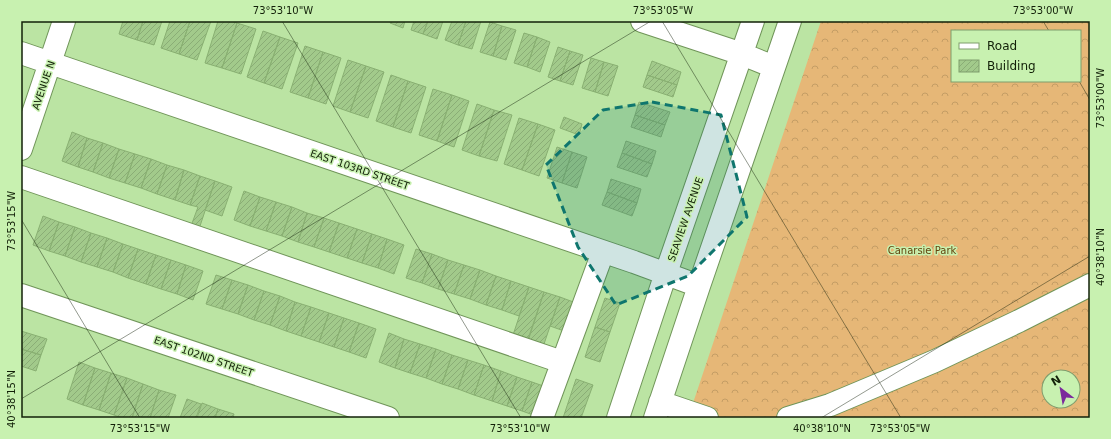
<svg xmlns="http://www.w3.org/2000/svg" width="1111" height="439" font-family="'DejaVu Sans',sans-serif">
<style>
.forest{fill:url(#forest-crowns);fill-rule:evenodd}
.building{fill:url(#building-hatch);stroke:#89b072}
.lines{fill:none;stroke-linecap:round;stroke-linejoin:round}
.minor-casing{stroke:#709559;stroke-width:24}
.minor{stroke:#fff;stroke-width:22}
.marked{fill:#0f766e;fill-opacity:0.2;stroke:#0f766e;stroke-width:3;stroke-dasharray:8 5;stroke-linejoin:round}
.ticks{fill:none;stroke:#122008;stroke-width:1;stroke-opacity:0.45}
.labels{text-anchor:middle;stroke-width:3;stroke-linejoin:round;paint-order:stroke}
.street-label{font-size:10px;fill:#122008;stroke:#c8f1b0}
.park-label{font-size:10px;fill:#64430d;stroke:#c8f1b0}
.neatline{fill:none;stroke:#122008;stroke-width:1.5}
.ticks-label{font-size:10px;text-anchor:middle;fill:#122008}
</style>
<defs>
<pattern id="forest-crowns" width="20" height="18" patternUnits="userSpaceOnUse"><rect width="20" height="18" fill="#e6b777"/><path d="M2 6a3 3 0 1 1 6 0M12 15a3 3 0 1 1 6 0" fill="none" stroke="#c49d65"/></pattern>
<pattern id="building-hatch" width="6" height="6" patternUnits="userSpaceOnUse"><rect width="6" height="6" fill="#a2ca8b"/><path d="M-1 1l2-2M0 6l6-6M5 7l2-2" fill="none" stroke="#8aad76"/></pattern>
</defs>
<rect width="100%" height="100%" fill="#bbe4a3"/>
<path class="forest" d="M 821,21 L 1090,21 L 1090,418 L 688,418 ZM 952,31 L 1080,31 L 1080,81 L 952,81 ZM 1049,377 L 1073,377 L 1073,401 L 1049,401 Z"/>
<path class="building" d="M 123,21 L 143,21 L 137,40 L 119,34 Z
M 143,21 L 162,21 L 154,45 L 137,40 Z
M 170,21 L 190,21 L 179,54 L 161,48 Z
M 190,21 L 211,21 L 197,60 L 179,54 Z
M 218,21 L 231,21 L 237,23 L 222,68 L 205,63 Z
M 391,21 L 405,21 L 403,28 L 390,23 Z
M 414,21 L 428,21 L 423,34 L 411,30 Z
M 428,21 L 443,21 L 437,39 L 423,34 Z
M 452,21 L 466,21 L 458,45 L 445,40 Z
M 466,21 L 481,21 L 472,49 L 458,45 Z
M 490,22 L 502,26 L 493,56 L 480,52 Z
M 237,23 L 256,29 L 241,74 L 222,68 Z
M 502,26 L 516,30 L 506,60 L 493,56 Z
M 263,31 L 280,37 L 264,83 L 247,77 Z
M 524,33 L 537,37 L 527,67 L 514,63 Z
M 280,37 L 298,43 L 282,89 L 264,83 Z
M 537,37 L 550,42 L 540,72 L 527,67 Z
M 305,46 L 323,52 L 308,98 L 290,92 Z
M 558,47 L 570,51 L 560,81 L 548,77 Z
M 570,51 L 583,55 L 573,85 L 560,81 Z
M 323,52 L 341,58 L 326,104 L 308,98 Z
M 591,58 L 604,62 L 595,92 L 582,88 Z
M 348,60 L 366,66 L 350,112 L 333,106 Z
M 652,61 L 681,72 L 677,85 L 647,75 Z
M 604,62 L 618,66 L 608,96 L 595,92 Z
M 366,66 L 384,72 L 368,118 L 350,112 Z
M 391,75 L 408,81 L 393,127 L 376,121 Z
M 647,75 L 677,85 L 673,97 L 643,87 Z
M 408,81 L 426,87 L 411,133 L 393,127 Z
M 433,89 L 452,95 L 437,141 L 419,135 Z
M 452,95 L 469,101 L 454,147 L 437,141 Z
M 639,102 L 670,112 L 665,125 L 635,115 Z
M 477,104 L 494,110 L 479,156 L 462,150 Z
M 494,110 L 512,115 L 497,161 L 479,156 Z
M 635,115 L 665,125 L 661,137 L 631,127 Z
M 564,117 L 582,124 L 579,135 L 560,128 Z
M 519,118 L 538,124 L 522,170 L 504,164 Z
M 538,124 L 555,130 L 539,176 L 522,170 Z
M 72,132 L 87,138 L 78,167 L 62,161 Z
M 87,138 L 103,143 L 93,172 L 78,167 Z
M 626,141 L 656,151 L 652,164 L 622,153 Z
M 103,143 L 119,149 L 109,178 L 93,172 Z
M 557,147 L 572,152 L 562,183 L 547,178 Z
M 119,149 L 135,154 L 125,183 L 109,178 Z
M 572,152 L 587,157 L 577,188 L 562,183 Z
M 622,153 L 652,164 L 647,177 L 617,167 Z
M 135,154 L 151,159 L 141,188 L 125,183 Z
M 151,159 L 167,165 L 157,194 L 141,188 Z
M 167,165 L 184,170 L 175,200 L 157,194 Z
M 184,170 L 200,176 L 190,205 L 175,200 Z
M 200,176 L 215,181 L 199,229 L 191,226 L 198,207 L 190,205 Z
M 611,179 L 641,189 L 637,203 L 607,192 Z
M 215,181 L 232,187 L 222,216 L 205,210 Z
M 244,191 L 260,197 L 250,226 L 234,220 Z
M 607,192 L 637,203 L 632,216 L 602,205 Z
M 260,197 L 276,202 L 266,231 L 250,226 Z
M 276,202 L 292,207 L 282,236 L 266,231 Z
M 292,207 L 307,213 L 298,242 L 282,236 Z
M 307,213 L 324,218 L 314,247 L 298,242 Z
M 43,216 L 59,222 L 49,251 L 33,245 Z
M 324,218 L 339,223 L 329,252 L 314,247 Z
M 59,222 L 75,227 L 65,256 L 49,251 Z
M 339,223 L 357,229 L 347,258 L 329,252 Z
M 75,227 L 91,233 L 81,262 L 65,256 Z
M 357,229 L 372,234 L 362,263 L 347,258 Z
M 91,233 L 107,238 L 97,267 L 81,262 Z
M 372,234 L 387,239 L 378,268 L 362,263 Z
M 107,238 L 123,244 L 113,272 L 97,267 Z
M 387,239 L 404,245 L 394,274 L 378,268 Z
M 123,244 L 138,249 L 128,278 L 113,272 Z
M 138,249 L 156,255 L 146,284 L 128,278 Z
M 416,249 L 432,254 L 422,283 L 406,278 Z
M 432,254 L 448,260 L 438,289 L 422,283 Z
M 156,255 L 171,260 L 161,289 L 146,284 Z
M 171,260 L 186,265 L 177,294 L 161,289 Z
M 448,260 L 464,265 L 454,294 L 438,289 Z
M 186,265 L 203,271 L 193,300 L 177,294 Z
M 464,265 L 480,270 L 470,299 L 454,294 Z
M 480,270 L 496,276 L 486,305 L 470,299 Z
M 216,275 L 232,280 L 222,309 L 206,304 Z
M 496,276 L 511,281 L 502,310 L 486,305 Z
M 232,280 L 248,285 L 238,314 L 222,309 Z
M 511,281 L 529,287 L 519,316 L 502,310 Z
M 248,285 L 264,291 L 254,320 L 238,314 Z
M 529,287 L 544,292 L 528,341 L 513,335 Z
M 264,291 L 280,296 L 270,325 L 254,320 Z
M 544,292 L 560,297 L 544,344 L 528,339 Z
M 280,296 L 295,302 L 286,331 L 270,325 Z
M 560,297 L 576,303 L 567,332 L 550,326 Z
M 605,298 L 620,303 L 610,332 L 595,327 Z
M 295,302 L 311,307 L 301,336 L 286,331 Z
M 311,307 L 329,313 L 319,342 L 301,336 Z
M 329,313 L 344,318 L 334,347 L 319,342 Z
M 344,318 L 359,323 L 349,352 L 334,347 Z
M 359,323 L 376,329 L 366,358 L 349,352 Z
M 595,327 L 610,332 L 600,362 L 585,357 Z
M 21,331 L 47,339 L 41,355 L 21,349 Z
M 389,333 L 404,339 L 395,368 L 379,362 Z
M 404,339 L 420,344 L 410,373 L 395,368 Z
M 420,344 L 436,349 L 426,378 L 410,373 Z
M 21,349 L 41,355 L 36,371 L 21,366 Z
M 436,349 L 452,355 L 442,384 L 426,378 Z
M 452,355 L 468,360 L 458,389 L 442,384 Z
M 468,360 L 484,365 L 474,395 L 458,389 Z
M 79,362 L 95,368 L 83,405 L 67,399 Z
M 484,365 L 501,371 L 492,401 L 474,395 Z
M 95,368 L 111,373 L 99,410 L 83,405 Z
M 501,371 L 517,377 L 507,406 L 492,401 Z
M 111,373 L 127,378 L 114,415 L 99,410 Z
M 517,377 L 532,382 L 522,411 L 507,406 Z
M 127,378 L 143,384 L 132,418 L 122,418 L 114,415 Z
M 576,379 L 593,385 L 581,418 L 563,418 Z
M 532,382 L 549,388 L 539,417 L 522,411 Z
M 143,384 L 159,390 L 150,418 L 132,418 Z
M 159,390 L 176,395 L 168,418 L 150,418 Z
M 187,399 L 201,404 L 196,418 L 180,418 Z
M 202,403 L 218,409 L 215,418 L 197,418 Z
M 218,409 L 234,414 L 233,418 L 215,418 Z"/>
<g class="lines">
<g class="minor-casing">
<path id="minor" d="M 642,21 L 742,54 L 774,67
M 21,53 L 634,262 L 699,286
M 21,149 L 64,21
M 21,177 L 562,362
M 21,295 L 388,418
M 660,402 L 707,418
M 542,418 L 603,252
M 618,418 L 666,273 L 753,21
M 655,418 L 699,286 L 790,21
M 788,418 L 830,405 L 935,361 L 1019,321 L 1090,285"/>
</g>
<use href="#minor" class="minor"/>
</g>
<path class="marked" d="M 652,102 L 721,115 L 747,217 L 688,276 L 616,305 L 578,247 L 546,165 L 603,110 Z"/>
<path class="ticks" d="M 282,21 L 521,418M 662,21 L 901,418M 1043,21 L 1049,31M 1079,81 L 1090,100M 21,219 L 140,418M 21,399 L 651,21M 821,418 L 1090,256"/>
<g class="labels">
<g class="street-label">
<text transform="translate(43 85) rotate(-71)" y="4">AVENUE N</text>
<text transform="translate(360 169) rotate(19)" y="4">EAST 103RD STREET</text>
<text transform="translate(685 219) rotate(-71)" y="4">SEAVIEW AVENUE</text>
<text transform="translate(204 356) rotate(19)" y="4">EAST 102ND STREET</text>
</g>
<g class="park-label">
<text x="922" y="254">Canarsie Park</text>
</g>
</g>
<rect width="1111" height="439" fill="none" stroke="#c8f1b0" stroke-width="44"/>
<rect x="951" y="30" width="130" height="52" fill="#c8f1b0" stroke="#7f9d6d"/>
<rect x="959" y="43" width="20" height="6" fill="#ffffff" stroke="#7f9d6d"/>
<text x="987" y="50" font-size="12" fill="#122008">Road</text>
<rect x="959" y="60" width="20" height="12" fill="url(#building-hatch)" stroke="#7f9d6d"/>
<text x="987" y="70" font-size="12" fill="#122008">Building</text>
<g transform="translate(1061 389) rotate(329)"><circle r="19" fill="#c8f1b0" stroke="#7f9d6d"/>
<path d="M0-3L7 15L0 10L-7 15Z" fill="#7b2b9c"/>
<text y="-6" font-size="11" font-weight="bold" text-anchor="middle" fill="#122008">N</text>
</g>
<rect x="22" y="22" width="1067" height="395" class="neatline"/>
<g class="ticks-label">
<text x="283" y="14">73°53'10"W</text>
<text x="663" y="14">73°53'05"W</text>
<text x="1043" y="14">73°53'00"W</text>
<text transform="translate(1100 98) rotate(-90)" y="4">73°53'00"W</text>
<text transform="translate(11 221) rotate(-90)" y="4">73°53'15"W</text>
<text transform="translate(1100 257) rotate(-90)" y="4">40°38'10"N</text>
<text transform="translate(11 399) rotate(-90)" y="4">40°38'15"N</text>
<text x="140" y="432">73°53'15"W</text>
<text x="520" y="432">73°53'10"W</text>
<text x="822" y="432">40°38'10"N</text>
<text x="900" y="432">73°53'05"W</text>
</g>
</svg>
